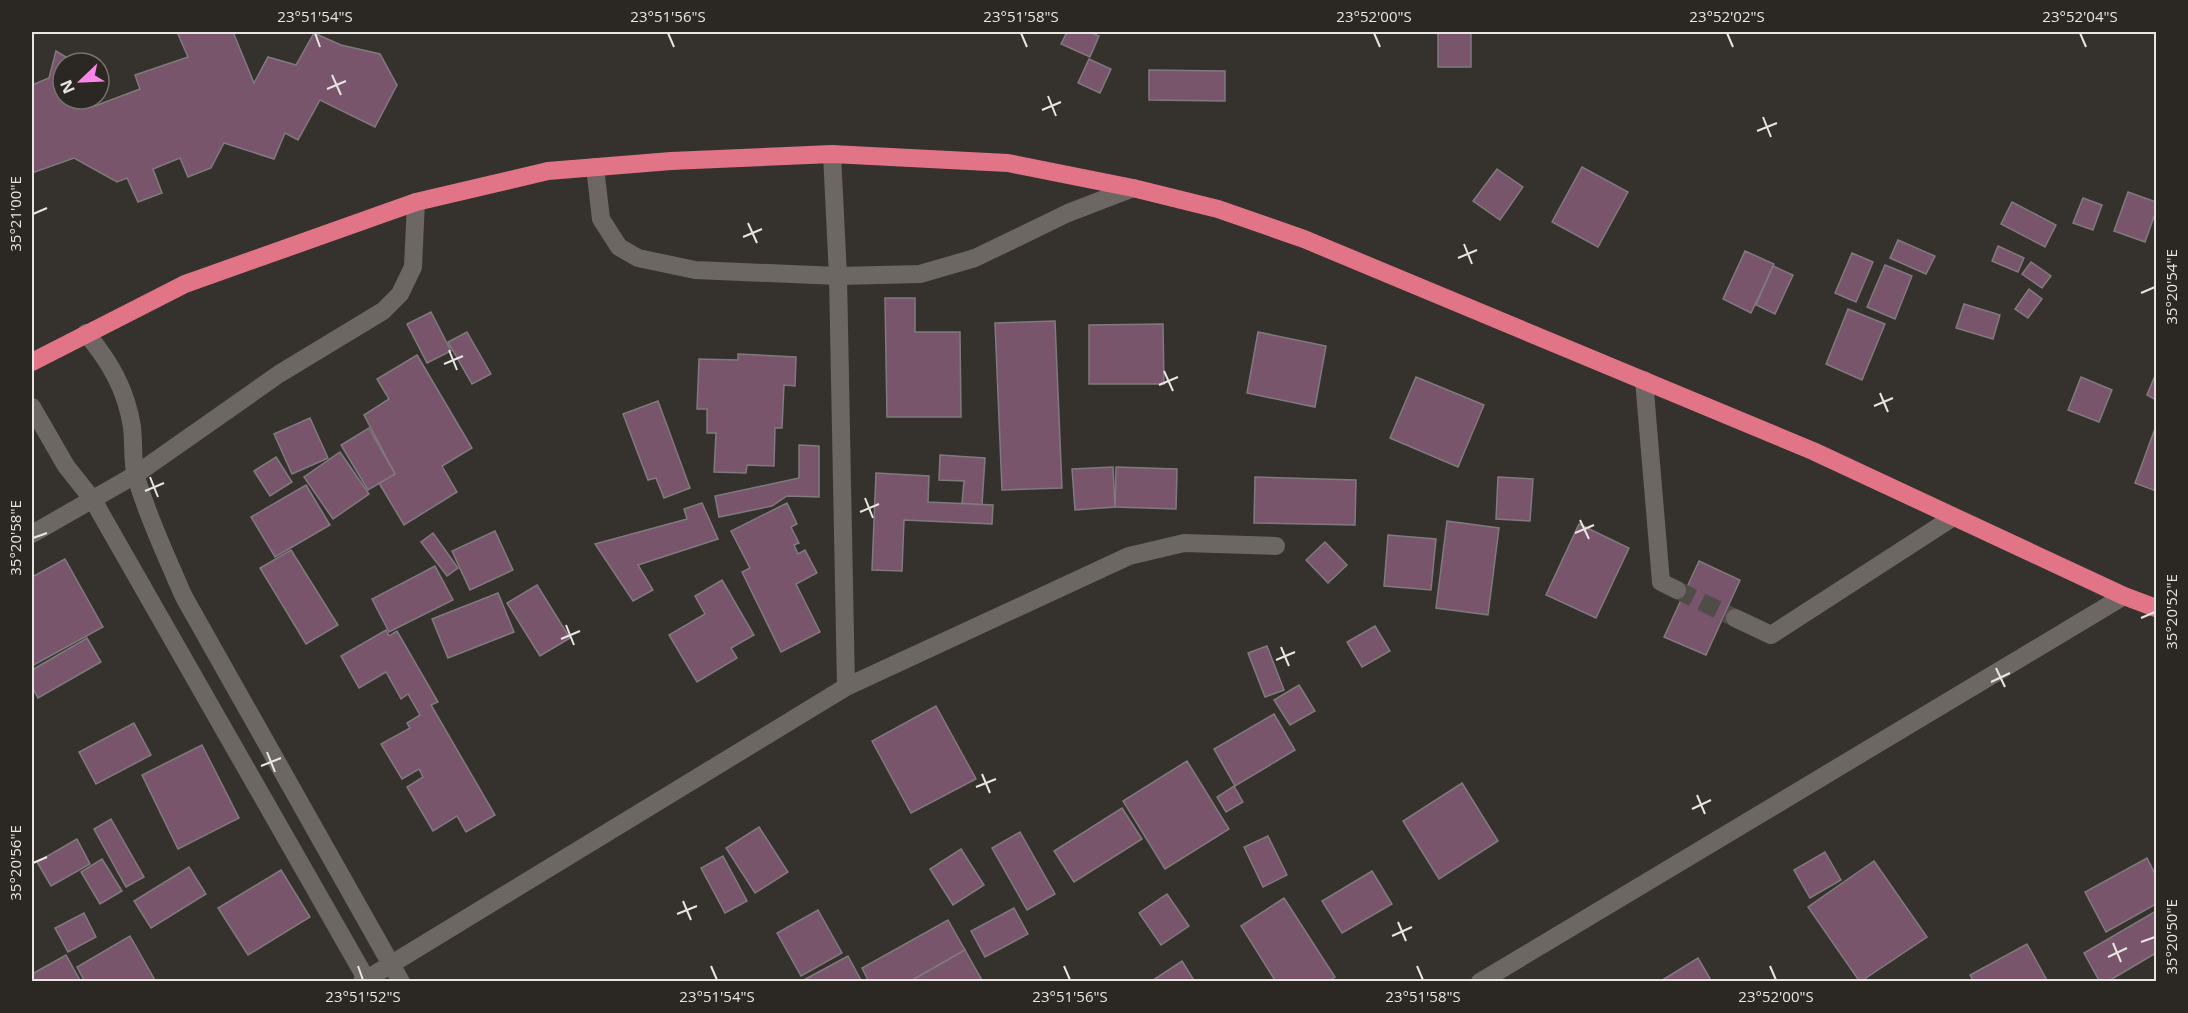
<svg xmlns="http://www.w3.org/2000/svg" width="2188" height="1013" font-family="'Open Sans',sans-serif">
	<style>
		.building { fill: #79556c; stroke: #807a7e; stroke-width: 1.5 }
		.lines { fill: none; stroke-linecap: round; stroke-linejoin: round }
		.minor-tunnel { stroke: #504c48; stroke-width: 18; stroke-dasharray: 18 9; stroke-linecap: butt }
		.minor { stroke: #6c6763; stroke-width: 18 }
		.highway { stroke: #e17486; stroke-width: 18 }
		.ticks { fill: none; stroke: #e8e5e2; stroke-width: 2 }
		.neatline { fill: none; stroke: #e8e5e2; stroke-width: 2 }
		.ticks-label { font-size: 15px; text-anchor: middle; fill: #e8e5e2 }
	</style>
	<rect width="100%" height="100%" fill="#35312d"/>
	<g class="building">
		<polygon points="177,32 233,32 254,83 268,57 296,65 314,33 341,45 380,54 397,85 375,127 320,100 298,140 285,133 274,159 224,143 211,168 188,177 180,158 153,169 162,193 138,202 127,178 117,182 74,158 32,173 32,85 49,78 56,51 76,63 63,63 63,99 89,99 92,107 140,89 135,75 188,57"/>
		<polygon points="1067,32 1089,32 1099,36 1090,57 1061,44"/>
		<rect x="1438" y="32" width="33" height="35"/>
		<polygon points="1089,59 1111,69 1100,93 1078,83"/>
		<polygon points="1149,70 1225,71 1225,101 1149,100"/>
		<polygon points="1582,167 1628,192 1598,247 1552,222"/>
		<polygon points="1497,169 1523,187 1500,220 1473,201"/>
		<polygon points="2128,192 2156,202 2156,211 2145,242 2114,231"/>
		<polygon points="2083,198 2102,205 2093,230 2073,223"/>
		<polygon points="2012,202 2056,225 2045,247 2001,224"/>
		<polygon points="1898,240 1935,256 1926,274 1890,258"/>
		<polygon points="1998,246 2024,258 2018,272 1992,261"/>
		<polygon points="1745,251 1774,264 1751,313 1723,299"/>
		<polygon points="1852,253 1873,262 1856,302 1835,293"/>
		<polygon points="2031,262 2051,276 2042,288 2022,274"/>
		<polygon points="1885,265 1912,276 1895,319 1867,307"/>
		<polygon points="1773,266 1793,275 1775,314 1756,305"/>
		<polygon points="2029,289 2042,299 2028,318 2015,309"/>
		<polygon points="885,298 915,298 915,332 960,332 961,417 887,417"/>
		<polygon points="1964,304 2000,315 1993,339 1956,328"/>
		<polygon points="1848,309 1885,324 1862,380 1826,364"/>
		<polygon points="431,312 451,351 427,363 407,324"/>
		<polygon points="1055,321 1062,488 1002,490 995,323"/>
		<polygon points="1163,324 1164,384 1089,384 1089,325"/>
		<polygon points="467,332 491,374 472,384 448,342"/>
		<polygon points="1258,332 1326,346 1315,407 1247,393"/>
		<polygon points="738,354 796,357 795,386 784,385 782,428 775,428 774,466 747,465 746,473 714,472 716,433 707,433 707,409 697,409 699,359 738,360"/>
		<polygon points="417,355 472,448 442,466 457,492 404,525 379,483 395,474 364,415 389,399 377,379"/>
		<polygon points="1416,377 1484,405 1458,467 1390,438"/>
		<polygon points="2081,377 2112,390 2099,422 2068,410"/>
		<polygon points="2154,378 2156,379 2156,400 2147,395"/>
		<polygon points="658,401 690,488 664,498 656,478 648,480 623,414"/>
		<polygon points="310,418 328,458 292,474 274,434"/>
		<polygon points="2156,426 2156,491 2135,483"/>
		<polygon points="369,428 395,474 368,490 341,445"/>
		<polygon points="799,445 819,446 819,497 787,496 772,506 719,517 715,496 799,478"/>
		<polygon points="340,452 369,494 333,519 304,477"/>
		<polygon points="940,455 985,458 982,505 962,503 964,481 939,480"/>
		<polygon points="276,457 292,482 270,496 254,471"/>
		<polygon points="1113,467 1115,507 1075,510 1072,469"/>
		<polygon points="1116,467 1177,469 1176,509 1115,507"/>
		<polygon points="876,473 929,476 928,502 993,505 992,524 904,520 902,571 872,570"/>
		<polygon points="1255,477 1356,480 1355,525 1254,523"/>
		<polygon points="1498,477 1533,479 1530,521 1496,519"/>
		<polygon points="306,485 330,525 275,557 251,517"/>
		<polygon points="702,503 718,539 638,565 653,590 633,601 595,544 687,519 684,509"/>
		<polygon points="787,503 797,524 791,527 799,543 794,545 798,554 805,550 817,573 796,584 820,632 781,652 742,572 750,568 731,531"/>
		<polygon points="1447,521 1499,528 1488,615 1436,608"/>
		<polygon points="1579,524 1629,548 1596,618 1546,595"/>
		<polygon points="495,531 513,570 470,590 452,551"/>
		<polygon points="433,533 458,568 447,576 421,542"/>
		<polygon points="1388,535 1436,539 1431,590 1384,586"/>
		<polygon points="1325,542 1347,565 1328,583 1306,560"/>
		<polygon points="291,550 338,625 306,644 260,568"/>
		<polygon points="65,559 103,627 32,666 32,577"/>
		<polygon points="1699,561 1740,580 1706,655 1664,637"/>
		<polygon points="435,566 453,600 389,632 372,599"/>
		<polygon points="722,580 754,635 731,648 737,658 697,682 669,635 705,614 695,596"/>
		<polygon points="537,585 570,638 540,656 507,603"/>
		<polygon points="498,593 514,632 448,658 432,619"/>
		<polygon points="1375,626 1390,651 1362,667 1347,642"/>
		<polygon points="386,630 389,636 397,631 438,702 431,705 495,815 466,832 457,816 433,831 407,787 423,777 419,769 402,779 381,744 410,728 407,723 420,715 408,694 401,699 386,672 359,688 341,656"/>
		<polygon points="87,638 101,662 38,698 32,687 32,670"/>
		<polygon points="1267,646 1284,690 1265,697 1248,653"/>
		<polygon points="1299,685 1315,711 1290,725 1274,700"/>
		<polygon points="936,706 976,779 911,813 872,741"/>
		<polygon points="1274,714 1295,750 1235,786 1214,749"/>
		<polygon points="134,723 151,755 96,784 79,752"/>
		<polygon points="202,745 239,818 178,849 142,775"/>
		<polygon points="1187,761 1229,829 1165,869 1123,801"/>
		<polygon points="1462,783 1498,841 1439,879 1403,821"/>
		<polygon points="1234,786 1243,802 1226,812 1217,797"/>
		<polygon points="1122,808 1142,839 1074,882 1054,851"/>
		<polygon points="111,819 144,877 126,887 94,829"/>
		<polygon points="759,827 788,872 755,893 726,848"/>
		<polygon points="1020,832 1055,894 1027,910 992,848"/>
		<polygon points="1268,836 1287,875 1263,887 1244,847"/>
		<polygon points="77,839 90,864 51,886 37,862"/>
		<polygon points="961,849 984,885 953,905 930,869"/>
		<polygon points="1825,852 1841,880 1810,898 1794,870"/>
		<polygon points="723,856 747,901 725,913 701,868"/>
		<polygon points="2147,858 2156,876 2156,904 2106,932 2085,892"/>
		<polygon points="102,859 122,891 100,904 81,872"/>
		<polygon points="1874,861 1927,937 1860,982 1808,907"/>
		<polygon points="189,867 206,894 151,928 134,901"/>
		<polygon points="281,870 310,917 248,955 218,908"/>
		<polygon points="1372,871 1392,904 1342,933 1322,901"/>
		<polygon points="1167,894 1189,926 1161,945 1139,913"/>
		<polygon points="1284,898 1335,977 1328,982 1276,982 1241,926"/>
		<polygon points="1014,908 1028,934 985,957 971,931"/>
		<polygon points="818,910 842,953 801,976 777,933"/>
		<polygon points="2156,911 2156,953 2107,982 2100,982 2084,953"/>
		<polygon points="84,913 96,937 68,952 55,928"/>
		<polygon points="948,920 965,950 909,982 869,982 862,968"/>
		<polygon points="130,936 156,982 85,982 77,967"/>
		<polygon points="2027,944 2048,982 1974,982 1970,975"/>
		<polygon points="965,950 983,982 909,982"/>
		<polygon points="66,955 81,982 32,982 32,974"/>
		<polygon points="848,956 862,982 800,982"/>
		<polygon points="1698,958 1712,982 1659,982"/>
		<polygon points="1182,961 1195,982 1150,982"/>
	</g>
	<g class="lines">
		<polyline class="minor-tunnel" points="1677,590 1735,618"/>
		<g class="minor">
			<polyline points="832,154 838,276 846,687"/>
			<polyline points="595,167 601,219 619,247 638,258 695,270 838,276 920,274 975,258 1068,213 1133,188"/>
			<path d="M86 333C110 362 126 389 132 427 134 443 132 462 136 477 149 519 167 558 184 597L401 982"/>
			<polyline points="1644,380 1661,582 1677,590"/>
			<polyline points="32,407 66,466 93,500 368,982"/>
			<polyline points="32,534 135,475 279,374 383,311 400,294 413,267 416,202"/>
			<polyline points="1735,618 1771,635 1952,518"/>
			<polyline points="362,982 846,687 1129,556 1184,543 1276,546"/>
			<polyline points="1480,982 2124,596"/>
		</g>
		<polyline class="highway" points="32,362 185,284 416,202 548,171 671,161 832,154 1008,163 1133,188 1218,209 1304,239 1813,451 2124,596 2156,608"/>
	</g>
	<path class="ticks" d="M315 33 320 47M668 33 674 47M1021 33 1027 47M1374 33 1380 47M1727 33 1733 47M2080 33 2086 47M332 75 341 95M327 89 346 81M1048 96 1056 116M1042 110 1061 102M1763 117 1771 137M1757 131 1777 123M33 214 47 208M748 223 757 243M743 237 762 229M1464 244 1472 264M1458 258 1477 250M2141 293 2155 287M449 350 457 370M444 364 463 356M1164 371 1173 391M1159 385 1178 377M1880 393 1888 412M1874 406 1893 398M150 477 158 497M145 491 164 483M865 498 873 518M860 512 879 504M1580 520 1589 539M1575 533 1594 525M33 538 47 533M2141 618 2155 612M566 625 574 645M561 639 580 631M1281 647 1289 666M1276 660 1295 652M1996 668 2005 687M1991 682 2010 673M267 752 275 772M261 766 281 758M982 774 990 793M976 787 996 779M1697 795 1705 814M1692 809 1711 800M33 863 47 857M683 901 691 920M677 914 697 906M1398 922 1406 941M1392 936 1412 927M2141 942 2155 937M2113 943 2121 962M2108 957 2127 948M358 966 363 980M711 966 717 980M1064 966 1070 980M1417 966 1423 980M1770 966 1776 980"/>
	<rect width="2188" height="1013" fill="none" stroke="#2b2723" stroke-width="66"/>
	<g transform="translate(81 81) rotate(247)"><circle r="28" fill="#2b2723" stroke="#77736f" stroke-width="1.5"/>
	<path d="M0-4.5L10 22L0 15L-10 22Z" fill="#fa87e7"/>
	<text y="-9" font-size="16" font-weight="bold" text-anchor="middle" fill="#e8e5e2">N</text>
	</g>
	<rect x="33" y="33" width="2122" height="947" class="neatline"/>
	<g class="ticks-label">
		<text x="315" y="22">23°51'54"S</text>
		<text x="668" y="22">23°51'56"S</text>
		<text x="1021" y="22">23°51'58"S</text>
		<text x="1374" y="22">23°52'00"S</text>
		<text x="1727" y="22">23°52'02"S</text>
		<text x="2080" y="22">23°52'04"S</text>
		<text transform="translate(16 214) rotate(-90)" y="5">35°21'00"E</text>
		<text transform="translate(2172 287) rotate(-90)" y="5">35°20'54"E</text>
		<text transform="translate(16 538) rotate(-90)" y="5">35°20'58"E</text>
		<text transform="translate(2172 612) rotate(-90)" y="5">35°20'52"E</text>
		<text transform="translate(16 863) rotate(-90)" y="5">35°20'56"E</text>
		<text transform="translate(2172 937) rotate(-90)" y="5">35°20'50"E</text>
		<text x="363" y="1002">23°51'52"S</text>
		<text x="717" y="1002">23°51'54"S</text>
		<text x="1070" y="1002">23°51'56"S</text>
		<text x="1423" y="1002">23°51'58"S</text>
		<text x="1776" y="1002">23°52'00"S</text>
	</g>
</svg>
